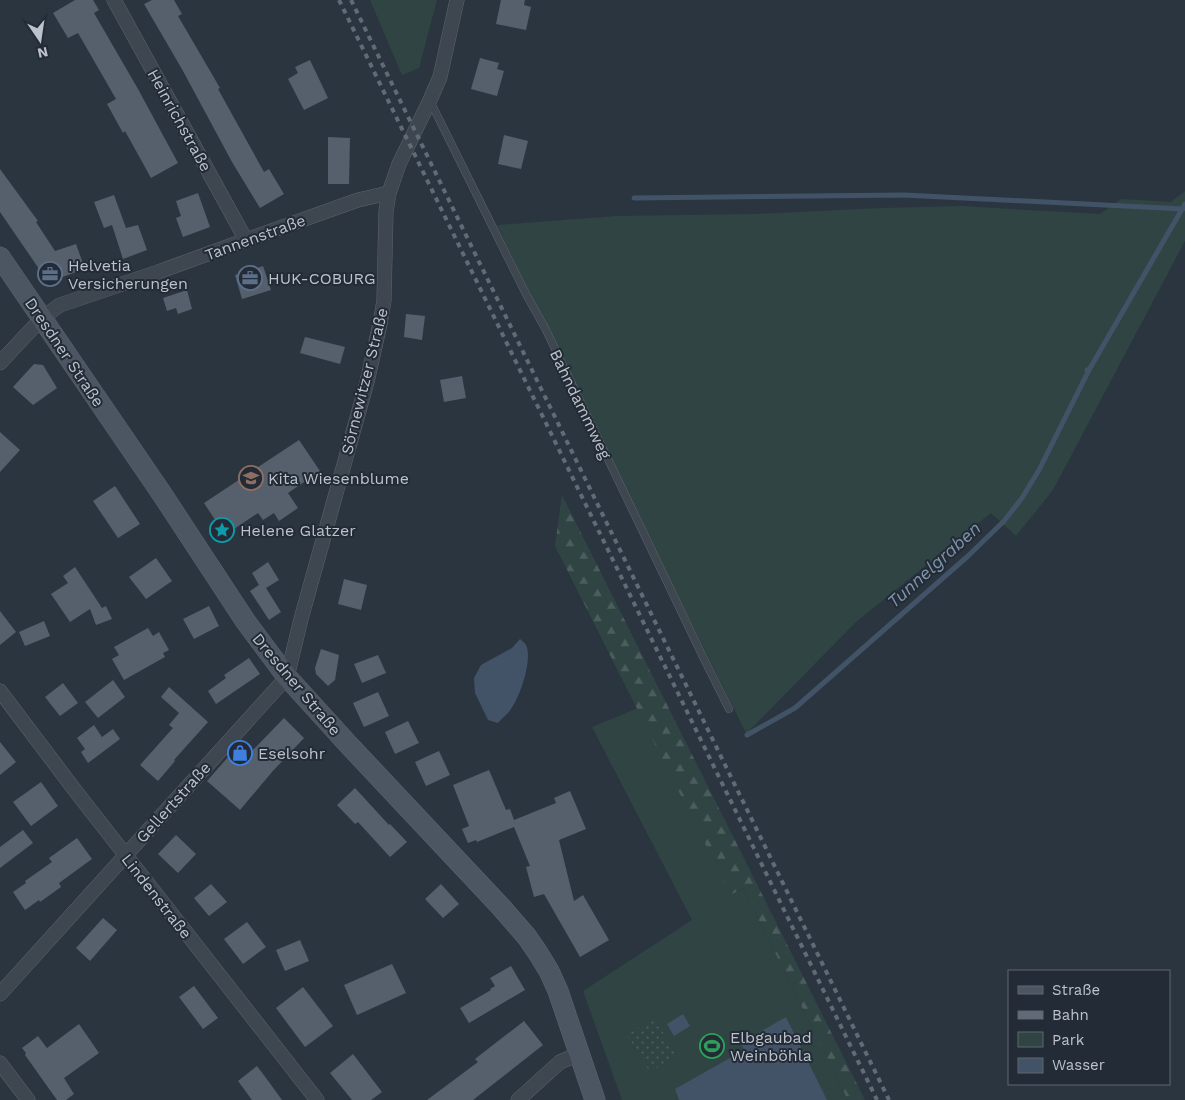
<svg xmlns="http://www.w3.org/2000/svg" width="1185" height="1100" font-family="'Work Sans',sans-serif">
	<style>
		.green { fill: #2f4443 }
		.forest { fill: url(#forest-firs) }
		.park { fill: url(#park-dots) }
		.water { fill: #425367 }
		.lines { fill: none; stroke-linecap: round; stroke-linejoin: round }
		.stream { stroke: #425367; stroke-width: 5 }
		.building { fill: #56606d }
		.lane-casing { stroke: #5c646d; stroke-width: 8 }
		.street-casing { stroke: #5c646d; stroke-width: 15 }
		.secondary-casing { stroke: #5c646d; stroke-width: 21 }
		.lane { stroke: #3e4650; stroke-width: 7 }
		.street { stroke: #3e4650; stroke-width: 14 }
		.secondary { stroke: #4c5663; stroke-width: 20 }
		.rail { stroke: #616b77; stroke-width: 4; stroke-dasharray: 5 5; stroke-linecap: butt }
		.labels { text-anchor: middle; stroke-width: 4; stroke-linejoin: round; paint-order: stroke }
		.street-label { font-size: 16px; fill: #bbc2ca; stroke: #232b36 }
		.poi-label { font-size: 16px; fill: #bbc2ca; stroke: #232b36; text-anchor: start }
		.water-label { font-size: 18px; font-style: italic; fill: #7f94aa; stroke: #232b36 }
	</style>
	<defs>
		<pattern id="forest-firs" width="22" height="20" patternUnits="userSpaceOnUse" patternTransform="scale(1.25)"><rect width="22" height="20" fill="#2f4443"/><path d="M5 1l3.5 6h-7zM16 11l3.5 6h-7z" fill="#4b5d5d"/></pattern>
		<pattern id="park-dots" width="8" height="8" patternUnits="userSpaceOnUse" patternTransform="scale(1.25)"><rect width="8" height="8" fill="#2f4443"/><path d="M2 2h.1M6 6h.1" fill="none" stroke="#4b5d5d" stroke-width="1.8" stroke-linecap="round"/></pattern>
	</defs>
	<rect width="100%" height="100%" fill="#2a3540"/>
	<g class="green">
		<polygon points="370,0 437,0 419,68 402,75"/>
		<polygon points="1185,191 1185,241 1053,490 1016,536 991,513 856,622 751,729 747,735 611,461 550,339 536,306 497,225 616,216 754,214 882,208 962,206 1100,214 1121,199 1171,202"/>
		<polygon points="638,708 732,895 743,888 848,1100 622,1100 583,991 692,920 592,727"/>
	</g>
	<polygon class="forest" points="562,495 865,1100 848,1100 743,888 731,895 555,546"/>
	<polygon class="park" points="654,1018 677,1055 650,1072 627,1035"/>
	<g class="water">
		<path d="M520 639C521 640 526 644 526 645 533 659 520 697 511 709 508 714 502 718 498 723L488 720 475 693 474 678 481 665 512 648Z"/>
		<polygon points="683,1014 690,1026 674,1036 667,1024"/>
		<polygon points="786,1017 827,1100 679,1100 675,1089 744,1050 741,1043"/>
	</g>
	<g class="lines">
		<g class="stream">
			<polyline points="634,198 904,195 1183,209"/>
			<polyline points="1089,370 1185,204"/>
			<polyline points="747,735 795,708 968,556 1004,521 1022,498 1039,470 1089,370 1087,370"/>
		</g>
	</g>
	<g class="building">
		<polygon points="75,0 93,0 99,10 94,13 138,89 178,163 151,178 125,131 123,133 107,104 116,99 78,33 68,38 53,13"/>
		<polygon points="152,0 174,0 182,14 178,16 220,88 218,89 264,172 269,169 284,194 260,208 232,162 183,71 144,4"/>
		<polygon points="501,0 525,0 524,5 531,7 526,30 496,24"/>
		<polygon points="480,58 499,63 497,69 504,71 497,96 471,89"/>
		<polygon points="310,60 328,98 304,110 288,79 298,73 295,67"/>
		<polygon points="504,135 528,141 521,169 498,164"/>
		<polygon points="328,137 350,138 349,184 328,184"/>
		<polygon points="0,169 38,221 36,222 55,251 76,244 85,269 48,282 0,212"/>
		<polygon points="198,193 210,227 183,237 176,218 181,216 176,201"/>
		<polygon points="114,195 126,228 138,225 147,250 123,259 112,225 104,228 94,202"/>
		<polygon points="263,266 271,290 242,299 235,275"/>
		<polygon points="187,290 192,309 178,314 176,308 167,311 163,298"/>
		<polygon points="406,314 425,316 422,340 404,337"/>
		<polygon points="305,337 345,347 340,364 300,353"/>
		<polygon points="34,364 43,365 57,388 33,405 13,387"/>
		<polygon points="462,376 466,398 444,402 440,380"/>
		<polygon points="0,432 20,450 0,472"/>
		<polygon points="299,440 320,471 288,493 298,508 279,521 274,513 263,520 258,513 225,535 204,503"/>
		<polygon points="115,486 140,524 118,538 93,501"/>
		<polygon points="156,558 172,581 146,599 129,577"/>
		<polygon points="268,562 279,580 266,588 281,612 269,620 250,591 259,585 252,573"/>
		<polygon points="75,567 102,608 106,606 112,619 96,625 90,609 70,622 51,594 68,583 63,576"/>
		<polygon points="344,579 367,585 361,610 338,604"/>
		<polygon points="209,606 219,626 194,639 183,619"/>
		<polygon points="0,611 16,632 0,645"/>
		<polygon points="44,621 50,636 25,646 19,632"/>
		<polygon points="148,628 153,636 159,632 169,650 163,653 165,657 124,680 112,659 119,655 114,647"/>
		<polygon points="321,649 339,655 335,680 328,686 316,674 315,668"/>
		<polygon points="378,655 386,673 362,683 354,664"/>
		<polygon points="249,658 260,674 216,704 208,691 226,678 224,675"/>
		<polygon points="113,680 125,697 98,718 85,702"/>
		<polygon points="63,683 78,703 60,716 45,697"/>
		<polygon points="169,687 208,722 174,760 175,761 158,781 140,765 173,728 169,725 179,713 161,697"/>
		<polygon points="378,692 389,716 364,727 353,703"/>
		<polygon points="284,718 304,738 272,772 240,810 207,781 236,748 247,758 251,755 250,753"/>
		<polygon points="408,721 419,743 395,754 385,732"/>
		<polygon points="94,725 102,737 113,729 120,739 88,763 81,752 85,749 77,738"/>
		<polygon points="0,742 16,762 0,775"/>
		<polygon points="439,751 450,775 426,786 415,762"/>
		<polygon points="489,770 506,810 510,809 514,820 556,803 554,798 570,791 586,829 559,840 574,901 583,895 609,940 580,957 544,894 534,897 526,867 530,866 514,827 477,842 476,840 468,843 462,829 469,826 453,785"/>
		<polygon points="41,782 58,806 31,826 13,802"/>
		<polygon points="355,788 389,825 390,824 407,842 390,857 358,822 355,824 337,805"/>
		<polygon points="23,830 33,843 0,868 0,847"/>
		<polygon points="176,835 196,854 178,873 158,854"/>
		<polygon points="77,838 92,859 59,883 61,887 40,902 39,900 25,910 13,892 26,883 25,881 52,862 49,858"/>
		<polygon points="211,884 227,902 209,916 194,898"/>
		<polygon points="441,884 459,904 443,918 425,899"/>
		<polygon points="103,918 117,930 90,961 76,948"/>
		<polygon points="247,922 266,947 243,964 224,939"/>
		<polygon points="300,940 309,961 285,971 276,950"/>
		<polygon points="392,964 406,993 357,1015 344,985"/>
		<polygon points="511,966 525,990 469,1023 460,1008 491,990 490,989 495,986 490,978"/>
		<polygon points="194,986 218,1018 203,1029 179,997"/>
		<polygon points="303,987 333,1026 305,1047 276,1008"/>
		<polygon points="524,1021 543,1045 473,1100 427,1100 478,1062 475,1059"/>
		<polygon points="79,1024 99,1053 64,1078 74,1094 66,1100 57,1100 25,1055 26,1053 22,1048 38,1036 47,1048"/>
		<polygon points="353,1054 382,1092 371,1100 352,1100 330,1073"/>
		<polygon points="257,1066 269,1082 282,1100 252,1100 238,1081"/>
	</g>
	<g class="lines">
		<defs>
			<polyline id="lane" points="430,101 527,296 545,328 704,659 729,709"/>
			<g id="street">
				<polyline points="114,0 246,240"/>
				<polyline points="0,363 42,318 60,305 158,272 246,240 358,200 389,193"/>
				<polyline points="0,691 77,793 317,1100"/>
				<polyline points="0,994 287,677 301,619 367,382 380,324 384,300 386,211 389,193 399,164 430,100 440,77 457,0"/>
				<polyline points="0,1063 28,1100"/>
				<polyline points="518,1100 560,1062 579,1054"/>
			</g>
			<polyline id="secondary" points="0,257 162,494 246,622 287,677 347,743 501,907 527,937 538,953 549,971 558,991 595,1100"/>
		</defs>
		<use href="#lane" class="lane-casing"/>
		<use href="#street" class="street-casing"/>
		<use href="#secondary" class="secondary-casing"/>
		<use href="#lane" class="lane"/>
		<use href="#street" class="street"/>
		<use href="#secondary" class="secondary"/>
		<g class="rail">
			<polyline points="339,0 877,1100"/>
			<polyline points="351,0 889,1100"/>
		</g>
	</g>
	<defs>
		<symbol id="office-ring" viewBox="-11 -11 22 22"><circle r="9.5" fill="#232b36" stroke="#5c6f8a" stroke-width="1.5"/><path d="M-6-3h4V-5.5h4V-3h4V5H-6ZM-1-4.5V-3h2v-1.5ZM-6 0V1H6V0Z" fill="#5c6f8a"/></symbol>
		<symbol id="school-ring" viewBox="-11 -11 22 22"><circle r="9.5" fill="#232b36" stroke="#8d6e63" stroke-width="1.5"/><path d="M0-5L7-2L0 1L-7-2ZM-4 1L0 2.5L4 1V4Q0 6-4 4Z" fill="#8d6e63"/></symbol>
		<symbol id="sight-ring" viewBox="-11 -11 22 22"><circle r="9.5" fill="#232b36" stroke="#0f9aa8" stroke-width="1.5"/><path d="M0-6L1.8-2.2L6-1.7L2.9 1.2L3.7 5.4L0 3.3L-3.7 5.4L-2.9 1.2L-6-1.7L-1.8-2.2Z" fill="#0f9aa8"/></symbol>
		<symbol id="shop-ring" viewBox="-11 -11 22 22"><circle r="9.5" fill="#232b36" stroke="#3f7fe0" stroke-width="1.5"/><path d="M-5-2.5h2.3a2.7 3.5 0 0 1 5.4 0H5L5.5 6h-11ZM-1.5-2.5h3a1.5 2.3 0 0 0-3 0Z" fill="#3f7fe0"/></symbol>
		<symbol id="stadium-ring" viewBox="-11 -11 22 22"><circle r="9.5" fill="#232b36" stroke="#2e9e5b" stroke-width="1.5"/><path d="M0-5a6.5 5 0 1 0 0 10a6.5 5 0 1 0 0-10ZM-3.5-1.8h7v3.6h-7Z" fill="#2e9e5b"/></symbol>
	</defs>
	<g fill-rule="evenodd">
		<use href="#office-ring" x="36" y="260" width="28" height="28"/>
		<use href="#office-ring" x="236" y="264" width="28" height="28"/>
		<use href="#school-ring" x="237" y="464" width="28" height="28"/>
		<use href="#sight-ring" x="208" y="516" width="28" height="28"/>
		<use href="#shop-ring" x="226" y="739" width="28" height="28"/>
		<use href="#stadium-ring" x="698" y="1032" width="28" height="28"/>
	</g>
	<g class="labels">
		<g class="street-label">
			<text transform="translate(180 120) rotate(61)" y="6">Heinrichstraße</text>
			<text transform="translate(255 237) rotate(-20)" y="6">Tannenstraße</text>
			<text transform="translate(65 352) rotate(56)" y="6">Dresdner Straße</text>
			<text transform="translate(364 381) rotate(-76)" y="6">Sörnewitzer Straße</text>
			<text transform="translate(581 404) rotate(64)" y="6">Bahndammweg</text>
			<text transform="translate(297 684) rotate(50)" y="6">Dresdner Straße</text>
			<text transform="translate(173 802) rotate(-48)" y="6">Gellertstraße</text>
			<text transform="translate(157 896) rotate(52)" y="6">Lindenstraße</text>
		</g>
		<g class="poi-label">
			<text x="68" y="271">Helvetia<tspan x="68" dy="18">Versicherungen</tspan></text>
			<text x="268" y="284">HUK-COBURG</text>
			<text x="268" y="484">Kita Wiesenblume</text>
			<text x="240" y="536">Helene Glatzer</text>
			<text x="258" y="759">Eselsohr</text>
			<text x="730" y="1043">Elbgaubad<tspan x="730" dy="18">Weinböhla</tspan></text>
		</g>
		<g class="water-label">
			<text transform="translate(934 565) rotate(-42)" y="6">Tunnelgraben</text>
		</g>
	</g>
	<rect x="1008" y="970" width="162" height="115" fill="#232b36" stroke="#606771"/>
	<rect x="1018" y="986" width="25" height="8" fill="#4c5663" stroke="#606771"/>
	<text x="1052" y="995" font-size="15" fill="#bbc2ca">Straße</text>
	<rect x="1018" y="1011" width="25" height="8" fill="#616b77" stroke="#606771"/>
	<text x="1052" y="1020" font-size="15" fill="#bbc2ca">Bahn</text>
	<rect x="1018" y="1032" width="25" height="15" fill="#2f4443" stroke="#606771"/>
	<text x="1052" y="1045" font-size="15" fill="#bbc2ca">Park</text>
	<rect x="1018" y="1058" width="25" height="15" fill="#425367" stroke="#606771"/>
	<text x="1052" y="1070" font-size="15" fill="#bbc2ca">Wasser</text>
	<g transform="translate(40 40) rotate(167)" stroke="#232b36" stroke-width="4" paint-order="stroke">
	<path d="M0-4L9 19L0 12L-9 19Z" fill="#bbc2ca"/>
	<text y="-8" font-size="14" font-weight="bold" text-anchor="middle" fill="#bbc2ca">N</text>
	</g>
</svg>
